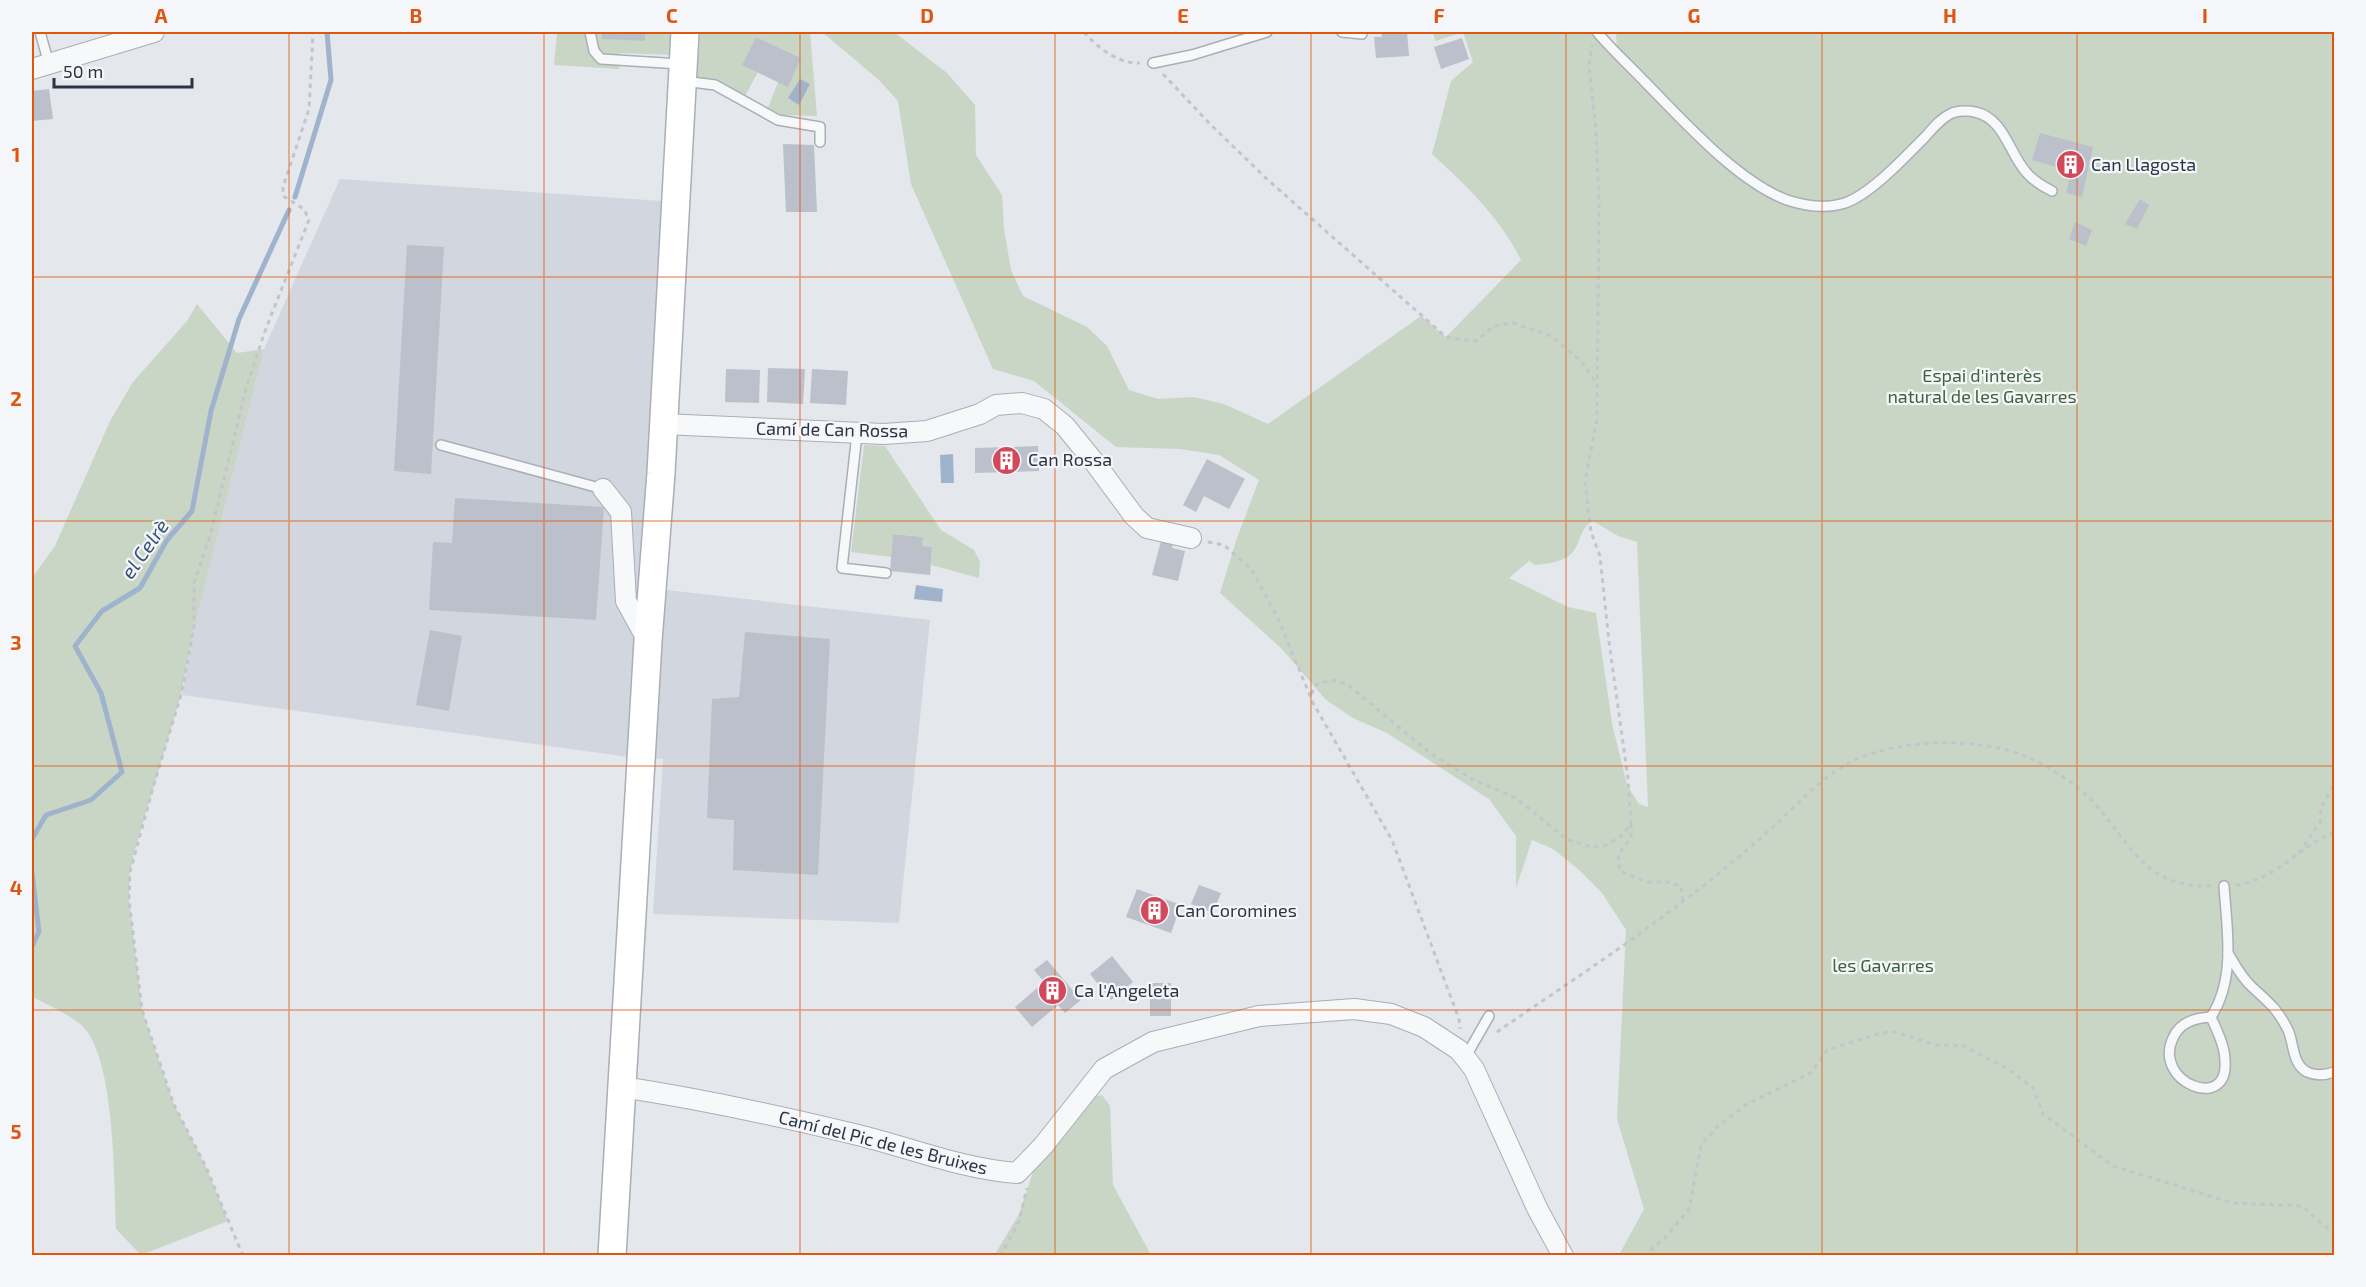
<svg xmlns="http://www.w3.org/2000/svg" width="2366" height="1287" font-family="'Exo 2',sans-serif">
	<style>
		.built { fill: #d2d6de }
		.green { fill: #c9d6c5; fill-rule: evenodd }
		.water { fill: #9fb4cc }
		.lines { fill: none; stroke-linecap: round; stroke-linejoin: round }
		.stream { stroke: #9fb4cc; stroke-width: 5 }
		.building { fill: #bbc0ca }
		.lane-casing { stroke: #a9aeb7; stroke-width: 12 }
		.street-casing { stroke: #a9aeb7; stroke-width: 22 }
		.secondary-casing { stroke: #a9aeb7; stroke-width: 30 }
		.path { stroke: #c2c5cb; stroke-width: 3; stroke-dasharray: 4.5 4.5; stroke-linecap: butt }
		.lane { stroke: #f7f8fa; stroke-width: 9 }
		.street { stroke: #f7f8fa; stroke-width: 20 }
		.secondary { stroke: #fff; stroke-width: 27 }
		.grid { fill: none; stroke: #df570f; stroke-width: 1.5; stroke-opacity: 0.55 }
		.labels { text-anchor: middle; stroke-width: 4.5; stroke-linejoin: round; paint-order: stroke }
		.poi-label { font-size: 18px; fill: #2b3445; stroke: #f4f6f9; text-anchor: start }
		.park-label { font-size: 18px; fill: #3f6138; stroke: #f4f6f9 }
		.street-label { font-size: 18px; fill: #2b3445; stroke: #f4f6f9 }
		.water-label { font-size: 20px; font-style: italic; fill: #34527a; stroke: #f4f6f9 }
		.neatline { fill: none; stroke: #df570f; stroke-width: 2 }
		.grid-label { font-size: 20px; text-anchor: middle; font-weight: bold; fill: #df570f }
	</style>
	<rect width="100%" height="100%" fill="#e4e7ec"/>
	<polygon class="built" points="340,179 662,201 640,587 930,620 899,923 653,914 663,759 629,757 182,695 194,628 264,349"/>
	<g class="green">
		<polygon points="557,32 672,32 671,55 620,53 619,69 554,65"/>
		<polygon points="700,32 810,32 817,116 782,115 768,108 778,82 788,86 801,58 756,37 743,65 758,72 745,96 727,86 697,77"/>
		<path d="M822 32H894L947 73 975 105 976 155 1002 195 1004 229 1011 270 1023 296 1087 327 1107 346 1129 390 1158 399 1194 397 1224 404 1268 424 1421 316 1446 337 1521 260C1501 219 1466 185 1432 154L1451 81 1473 62 1463 32 1436 41 1432 32H1597L1617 52 1616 32H2334V1255H1619L1644 1209 1617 1119 1626 930 1602 893 1578 869 1553 849 1532 840 1516 888V836L1489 799 1387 733 1353 718 1326 700 1282 649 1220 593 1237 538 1259 480 1219 455 1180 449 1116 447 1034 381 993 369 911 184 898 101 879 80ZM1593 521 1618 536 1637 542 1648 807 1639 804 1627 785 1612 723 1596 613 1568 607 1509 578 1529 561 1535 565C1547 564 1564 562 1572 553 1581 543 1580 527 1593 521Z"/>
		<path d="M197 304 237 353 264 349 194 628 181 695 134 853 130 872 129 899 142 1010 174 1105 206 1167 228 1221 141 1255 116 1229C114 1180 115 1068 86 1030 78 1019 45 1003 32 997V578L55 546 110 421 133 382 187 321Z"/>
		<polygon points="864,445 885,446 941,530 974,550 980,562 979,578 931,565 932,547 922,546 923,537 894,534 891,557 851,552"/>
		<polygon points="1102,1095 1110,1106 1113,1185 1151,1255 994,1256 1019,1214 1036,1163 1087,1098"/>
	</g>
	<g class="water">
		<polygon points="800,79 810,84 799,105 788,98"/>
		<polygon points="953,454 954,483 941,483 940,455"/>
		<polygon points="916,585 943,589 942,602 914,599"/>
	</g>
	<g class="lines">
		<g class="stream">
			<polyline points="295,197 331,80 327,32"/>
			<polyline points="32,839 46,815 91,800 122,772 101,693 75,646 102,611 140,588 167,540 192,511 211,411 239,319 289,210"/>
			<polyline points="32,873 39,932 32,946"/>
		</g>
	</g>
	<g class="building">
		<polygon points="602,32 645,32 645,41 602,39"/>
		<polygon points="1381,32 1407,32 1409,56 1376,58 1374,37 1382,37"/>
		<polygon points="756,37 801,58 788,87 742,65"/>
		<polygon points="1462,38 1469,59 1441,69 1434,47"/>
		<polygon points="49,89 53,119 32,121 32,91"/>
		<polygon points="2040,133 2093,147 2082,197 2066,193 2071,171 2032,160"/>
		<polygon points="783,144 814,145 817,212 786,212"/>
		<polygon points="2140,199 2149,205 2137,229 2125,224"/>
		<polygon points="2075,222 2092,230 2086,246 2069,239"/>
		<polygon points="407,245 444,247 431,474 394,471"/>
		<polygon points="768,368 805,369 803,404 767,402"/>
		<polygon points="726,369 760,370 759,403 725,402"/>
		<polygon points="812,369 848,371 846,405 810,403"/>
		<polygon points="1038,446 1039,471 975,473 975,448"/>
		<polygon points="1207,459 1245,479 1229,509 1204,496 1196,512 1183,505"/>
		<polygon points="455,498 604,507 596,620 429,610 433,542 452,543"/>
		<polygon points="893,534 923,537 922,546 932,547 930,575 890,571"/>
		<polygon points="1162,537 1174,540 1172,548 1185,551 1178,581 1152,575"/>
		<polygon points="430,630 462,636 449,711 416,705"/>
		<polygon points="745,632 830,639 818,875 733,870 734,820 707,818 712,699 739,697"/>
		<polygon points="1199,885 1221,893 1213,913 1191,904"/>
		<polygon points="1137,889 1181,905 1171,933 1126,917"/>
		<polygon points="1112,956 1133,982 1111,1000 1090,974"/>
		<polygon points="1047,960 1081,1000 1065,1013 1058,1005 1032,1027 1015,1007 1044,982 1034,970"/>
		<rect x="1150" y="983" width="21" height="33"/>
	</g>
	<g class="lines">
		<defs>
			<g id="lane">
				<polyline points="40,32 49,64"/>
				<polyline points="590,32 594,51 601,59 680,64"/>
				<polyline points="1342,32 1362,34"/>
				<path d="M1597 32C1611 49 1629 65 1644 81 1682 119 1736 181 1787 200 1805 206 1826 209 1845 203 1871 194 1905 157 1925 137 1933 128 1941 118 1952 113 1958 111 1968 110 1975 112 2004 118 2009 153 2026 172 2033 181 2042 186 2052 191"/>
				<polyline points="1153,63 1192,55 1267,32"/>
				<polyline points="684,81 715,85 778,120 820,127 820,142"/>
				<polyline points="857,434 842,568 886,573"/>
				<polyline points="441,445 603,489"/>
				<path d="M2228 953C2235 965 2241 977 2252 987 2269 1003 2277 1008 2288 1030 2294 1043 2292 1064 2307 1072 2316 1076 2326 1075 2334 1072"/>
				<path d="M2211 1017C2217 1031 2225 1046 2225 1061 2229 1113 2152 1082 2173 1038 2180 1022 2195 1018 2211 1017Z"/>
				<path d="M2211 1017C2236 978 2227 930 2224 886"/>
				<polyline points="1465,1058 1489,1016"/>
			</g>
			<g id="street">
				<polyline points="32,69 154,32"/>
				<polyline points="663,424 884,434 927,431 980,414 996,405 1022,403 1044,409 1065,426 1095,463 1134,516 1147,528 1191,538"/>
				<polyline points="603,489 621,512 626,601 648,641"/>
				<path d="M622 1087C701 1099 780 1116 858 1135 911 1148 962 1169 1017 1173L1043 1146 1104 1069 1153 1042 1259 1016 1354 1009 1391 1014 1424 1027 1459 1050 1474 1069 1537 1208 1563 1256"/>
			</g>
			<polyline id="secondary" points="612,1256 648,641 661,473 685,32"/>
		</defs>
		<use href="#lane" class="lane-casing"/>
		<use href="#street" class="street-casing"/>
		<use href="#secondary" class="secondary-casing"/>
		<g class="path">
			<path d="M1084 32C1098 48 1118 64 1140 63"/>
			<polyline points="1163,74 1209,123 1268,180 1446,337 1476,341 1494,326 1513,323 1551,336 1581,361 1597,384"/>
			<polyline points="1208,542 1224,545 1251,569 1277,616 1313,703 1392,840 1459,1019 1460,1029"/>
			<polyline points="1311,694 1317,684 1332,680 1347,684 1430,753 1472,779 1516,798 1566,839 1592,847 1606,845 1623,835 1631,823 1628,779 1609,642 1600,556 1591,532 1585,482 1597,419 1599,206 1596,130 1589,66 1592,45"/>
			<polyline points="1631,824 1631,838 1618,855 1620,871 1647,882 1667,882 1681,886 1683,902"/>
			<polyline points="2299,853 2320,822 2321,808 2334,784"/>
			<path d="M2236 885C2275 880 2299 847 2334 832"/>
			<path d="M1497 1032C1559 989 1623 948 1682 902 1713 879 1744 853 1773 827 1799 803 1824 774 1857 759 1887 746 1922 742 1955 743 1983 744 2016 749 2042 764 2061 775 2081 788 2096 805 2134 848 2144 887 2211 886"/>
			<polyline points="243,1256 206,1167 174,1105 142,1010 129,899 130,872 154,784 181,695 194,628 194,583 210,536 247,385 265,331 309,220 304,209 283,196 283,187 309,109 313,32"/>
			<polyline points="1000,1256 1019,1222 1027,1188"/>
			<polyline points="1643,1256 1665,1238 1689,1209 1701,1145 1717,1127 1747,1104 1811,1073 1827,1050 1881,1033 1895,1032 1936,1045 1964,1046 2008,1069 2033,1088 2043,1114 2113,1166 2233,1203 2302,1206 2334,1234"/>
		</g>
		<use href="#lane" class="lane"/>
		<use href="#street" class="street"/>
		<use href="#secondary" class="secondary"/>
	</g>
	<path class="grid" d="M289 32V1256M544 32V1256M800 32V1256M1055 32V1256M1311 32V1256M1566 32V1256M1822 32V1256M2077 32V1256M32 277H2334M32 521H2334M32 766H2334M32 1010H2334"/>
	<defs>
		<symbol id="building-disc" viewBox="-11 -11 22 22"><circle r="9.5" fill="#d1495b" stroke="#f4f6f9"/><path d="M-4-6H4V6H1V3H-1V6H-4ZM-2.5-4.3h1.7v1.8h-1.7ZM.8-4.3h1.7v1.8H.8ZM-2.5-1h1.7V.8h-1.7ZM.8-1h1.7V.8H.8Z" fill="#fff"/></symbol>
	</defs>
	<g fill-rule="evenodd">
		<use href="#building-disc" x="2054" y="148" width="33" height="33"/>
		<use href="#building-disc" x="990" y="444" width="33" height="33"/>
		<use href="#building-disc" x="1138" y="894" width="33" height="33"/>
		<use href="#building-disc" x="1036" y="974" width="33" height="33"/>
	</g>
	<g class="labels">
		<g class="poi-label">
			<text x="2091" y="171">Can Llagosta</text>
			<text x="1028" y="466">Can Rossa</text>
			<text x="1175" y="917">Can Coromines</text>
			<text x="1074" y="997">Ca l'Angeleta</text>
		</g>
		<g class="park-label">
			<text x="1982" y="382">Espai d'interès<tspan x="1982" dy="21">natural de les Gavarres</tspan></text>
			<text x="1883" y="972">les Gavarres</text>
		</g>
		<g class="street-label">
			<text transform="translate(832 430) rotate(1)" y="6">Camí de Can Rossa</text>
			<text transform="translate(883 1143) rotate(14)" y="6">Camí del Pic de les Bruixes</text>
		</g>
		<g class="water-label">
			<text transform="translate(145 549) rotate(-55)" y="7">el Celrè</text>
		</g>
	</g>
	<rect width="2366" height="1287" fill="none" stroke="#f4f6f9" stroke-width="66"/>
	<path d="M54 78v9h138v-9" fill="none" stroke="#2b3445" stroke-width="3"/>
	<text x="63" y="78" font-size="18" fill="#2b3445" stroke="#f4f6f9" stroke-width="4.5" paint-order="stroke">50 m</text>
	<rect x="33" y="33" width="2300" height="1221" class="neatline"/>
	<g class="grid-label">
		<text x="161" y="23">A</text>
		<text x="416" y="23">B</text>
		<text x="672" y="23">C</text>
		<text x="927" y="23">D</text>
		<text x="1183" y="23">E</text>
		<text x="1439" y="23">F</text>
		<text x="1694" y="23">G</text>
		<text x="1950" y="23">H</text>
		<text x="2205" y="23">I</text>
		<text x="16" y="162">1</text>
		<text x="16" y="406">2</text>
		<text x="16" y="650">3</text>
		<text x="16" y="895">4</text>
		<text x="16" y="1139">5</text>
	</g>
</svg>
